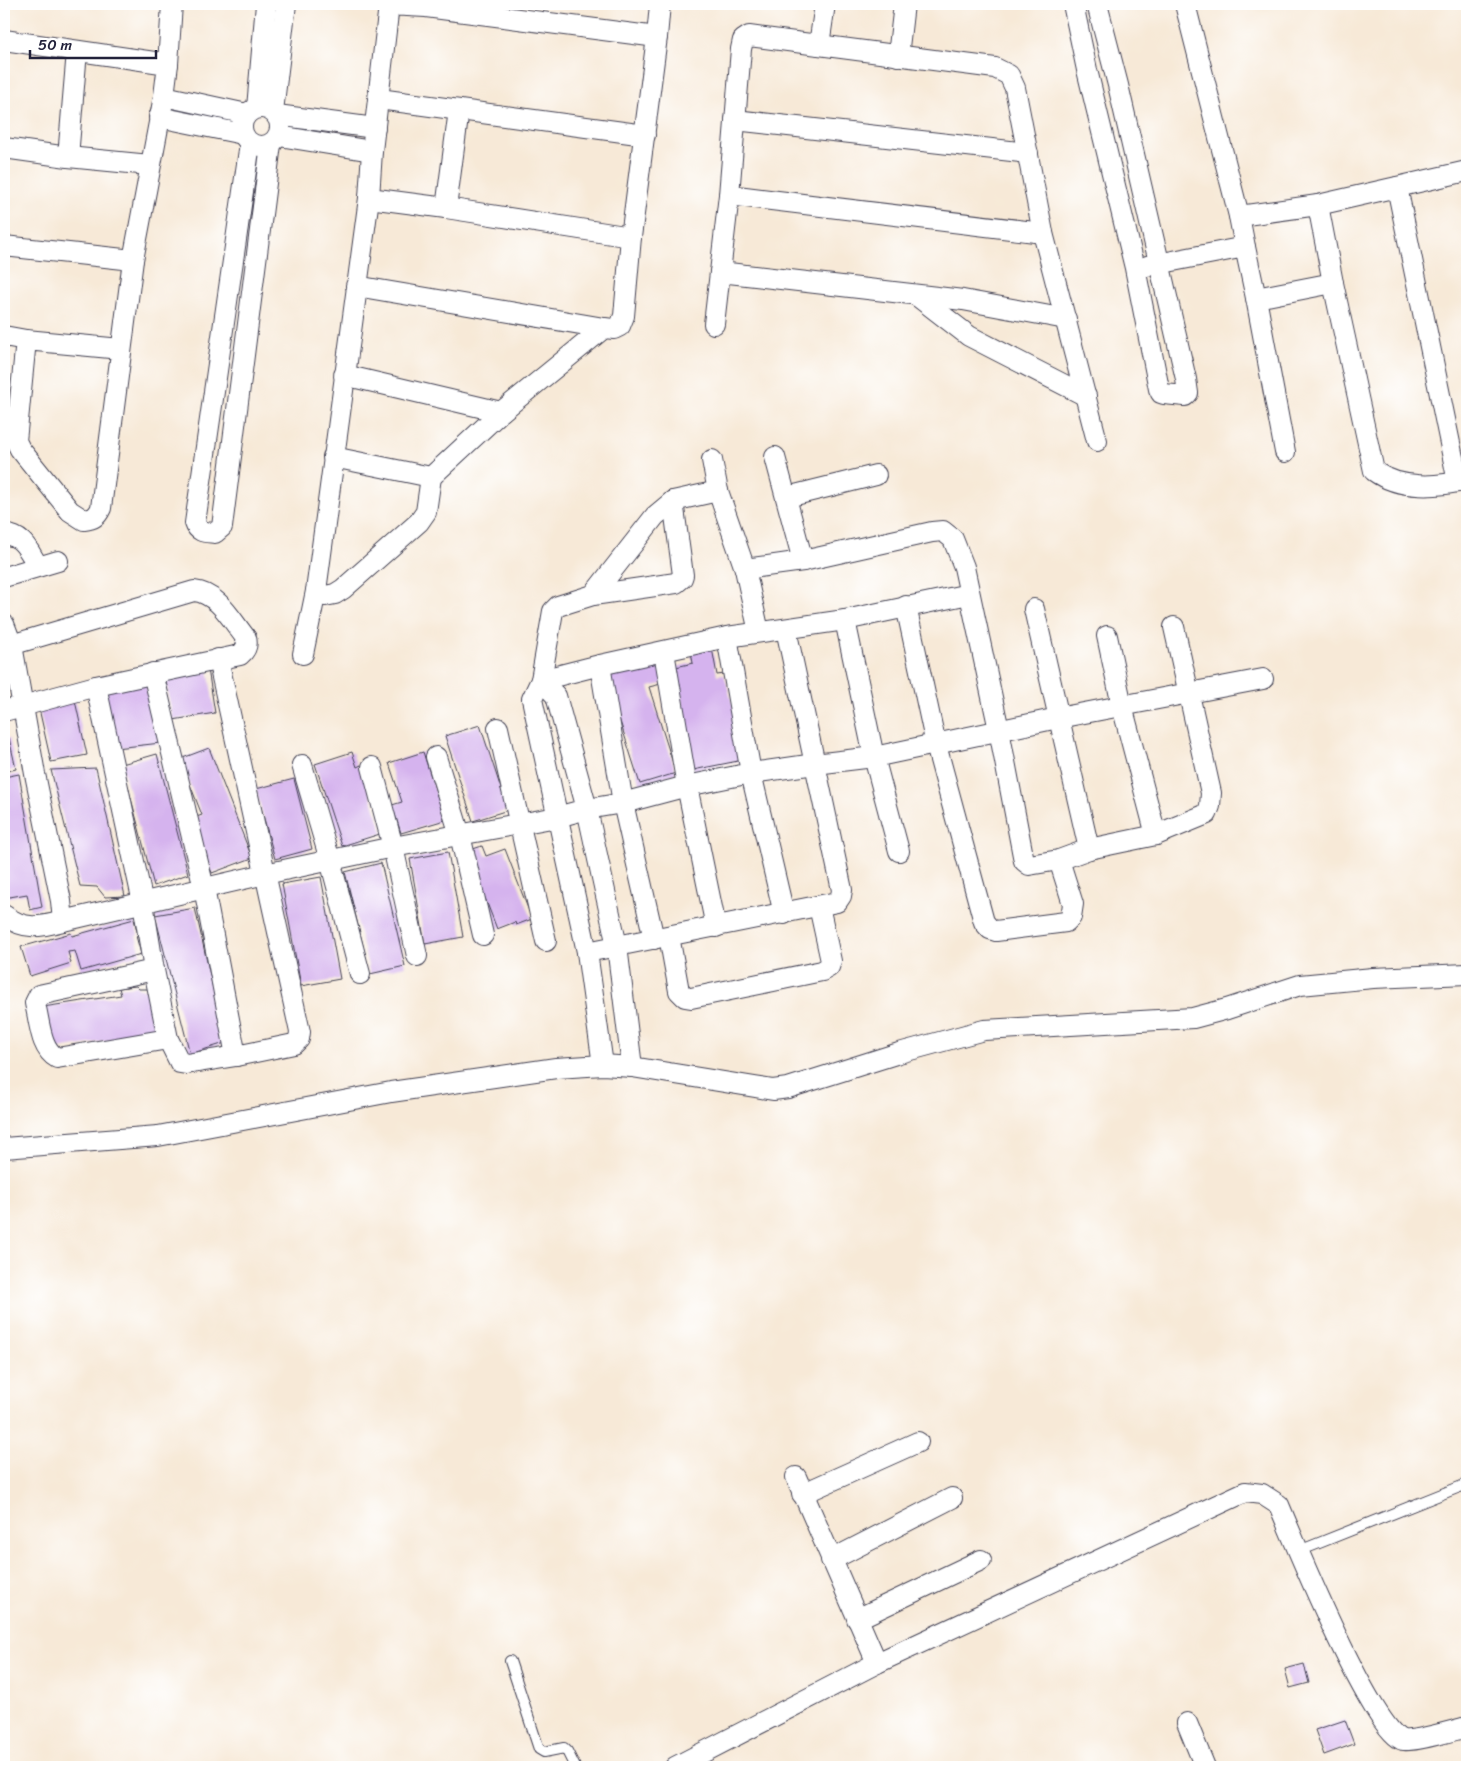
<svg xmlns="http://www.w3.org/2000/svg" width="1471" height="1771" font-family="Sriracha,sans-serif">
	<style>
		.building { fill: #d5b3ee }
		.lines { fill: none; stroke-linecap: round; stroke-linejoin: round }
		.lane-casing { stroke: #424052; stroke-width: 12 }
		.street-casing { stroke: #424052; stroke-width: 22 }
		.lane { stroke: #fff; stroke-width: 10 }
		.street { stroke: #fff; stroke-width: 20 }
	</style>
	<rect width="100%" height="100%" fill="#fff"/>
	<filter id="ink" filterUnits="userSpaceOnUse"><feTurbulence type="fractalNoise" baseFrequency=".02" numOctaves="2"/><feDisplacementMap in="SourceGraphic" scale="10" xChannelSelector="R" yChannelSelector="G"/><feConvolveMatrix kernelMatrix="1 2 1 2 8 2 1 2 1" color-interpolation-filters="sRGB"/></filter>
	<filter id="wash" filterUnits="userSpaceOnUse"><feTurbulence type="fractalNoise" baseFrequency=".0096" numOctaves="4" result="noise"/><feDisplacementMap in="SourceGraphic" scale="20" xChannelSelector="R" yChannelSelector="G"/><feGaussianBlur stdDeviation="1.12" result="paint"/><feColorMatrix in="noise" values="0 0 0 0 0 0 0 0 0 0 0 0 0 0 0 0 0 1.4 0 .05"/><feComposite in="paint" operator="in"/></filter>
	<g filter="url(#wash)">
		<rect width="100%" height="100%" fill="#f7e9d7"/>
		<g id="blocks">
			<g class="building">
				<polygon points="712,648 717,675 724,674 748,759 693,770 676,667 693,663 691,652"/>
				<polygon points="656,655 665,683 649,687 676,773 640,784 604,671"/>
				<polygon points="208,669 215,713 173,720 165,676"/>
				<polygon points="145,681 161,743 116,748 101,691"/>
				<polygon points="74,696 87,755 51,762 38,704"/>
				<polygon points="480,725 508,810 473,821 445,736"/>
				<polygon points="9,738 16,769 4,772 4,739"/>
				<polygon points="209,748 252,858 212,873 191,819 202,815 180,759"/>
				<polygon points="352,752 357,767 361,765 383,833 342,846 315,764"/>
				<polygon points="423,752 445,820 401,833 392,805 402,802 389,763"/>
				<polygon points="157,754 188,874 154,886 122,764"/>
				<polygon points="96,768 125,896 105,897 97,887 80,886 51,770"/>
				<polygon points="19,774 42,907 30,910 27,894 4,898 4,777"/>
				<polygon points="294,779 312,849 275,859 256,789"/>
				<polygon points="482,846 486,856 505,849 532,919 516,925 515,922 497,929 467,851"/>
				<polygon points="448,852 463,937 425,944 410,859"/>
				<polygon points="381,863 405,966 370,974 345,872"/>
				<polygon points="321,877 340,979 301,986 282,884"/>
				<polygon points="195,908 225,1043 190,1054 155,915"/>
				<polygon points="134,919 138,935 136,936 141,954 81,971 75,951 68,952 71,963 30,976 21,947 71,933 72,936"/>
				<polygon points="136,986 139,989 153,989 161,1032 52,1050 43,1007 121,995 119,988"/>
				<polygon points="1304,1664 1309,1683 1290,1688 1285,1669"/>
				<polygon points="1345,1720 1354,1744 1324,1755 1315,1730"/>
			</g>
		</g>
	</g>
	<g filter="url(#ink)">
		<use href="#blocks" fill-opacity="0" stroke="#424052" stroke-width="1"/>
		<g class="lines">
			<defs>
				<g id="lane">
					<polyline points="1299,1551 1467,1484"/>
					<polyline points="510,1661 539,1749 544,1752 564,1748 567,1751 575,1767"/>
				</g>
				<g id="street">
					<polyline points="1073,4 1087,70 1135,268 1159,389 1161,393 1164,394 1185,396 1188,393 1186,379 1118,85 1097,4"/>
					<polyline points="1185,4 1239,216 1245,247"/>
					<path d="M4 40 168 64 164 96 133 260 101 508C97 517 93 519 84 520L70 511 20 449 16 441 26 340 121 349"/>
					<polyline points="819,45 825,4"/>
					<polyline points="898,56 904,4"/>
					<polyline points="168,64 172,4"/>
					<polyline points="164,96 247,114"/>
					<polyline points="379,99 645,135"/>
					<circle cx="261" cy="127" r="19"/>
					<polyline points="257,108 266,4"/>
					<polyline points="273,111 286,4"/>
					<polyline points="277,115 375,128"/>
					<polyline points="159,117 243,134"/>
					<polyline points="735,120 1028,153"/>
					<polyline points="279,136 372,151"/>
					<path d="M250 143 195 523C198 533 206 532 215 533L222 527 271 144"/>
					<polyline points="4,148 68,157 150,165"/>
					<polyline points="68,157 77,51"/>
					<polyline points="1397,187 1458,482"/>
					<polyline points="729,195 1043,233"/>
					<polyline points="369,198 446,208 631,237"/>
					<path d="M1318 205 1333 283 1374 471C1400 490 1438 487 1467 480"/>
					<polyline points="446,208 459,110"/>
					<polyline points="1239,216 1318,205 1467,171"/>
					<polyline points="4,246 133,260"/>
					<polyline points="1147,266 1245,247 1256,298 1285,452"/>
					<polyline points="720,272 963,300 1066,319"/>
					<polyline points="356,286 604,328"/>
					<polyline points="916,295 969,336 1086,396"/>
					<polyline points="1256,298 1333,283"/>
					<polyline points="714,324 729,195 741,49 743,40 749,36 995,68 1009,75 1015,88 1043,233 1097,441"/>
					<polyline points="4,336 26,340"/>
					<polyline points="344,375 501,412"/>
					<polyline points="333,457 431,477 501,412 604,328 614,329 620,326 624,316 631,237 657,37 660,4"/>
					<polyline points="775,457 803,561"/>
					<polyline points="712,460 718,491 745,569 759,632"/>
					<polyline points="787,497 876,475"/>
					<path d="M4 535C23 534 29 552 38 566"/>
					<polyline points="745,569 803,561 932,532 943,531 953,539 964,567 999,730 1024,861 1029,865 1059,860 1089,849 1156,835 1207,814 1210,806 1211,793 1174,627"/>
					<polyline points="4,577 58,561"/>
					<polyline points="316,591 325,596 335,594 343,589 419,522 426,512 431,477"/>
					<polyline points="593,595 676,583 682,578 683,575 673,501"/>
					<polyline points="906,606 936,745 984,922 990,929 996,931 1066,922 1071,917 1073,904 1059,860"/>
					<polyline points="1034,609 1089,849"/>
					<polyline points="845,620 874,757 899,851"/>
					<polyline points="4,624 12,645 35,774 61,901 63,921 265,874 393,847 557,817 587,809 623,803 687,786 751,773 815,764 874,757 1058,718 1263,679"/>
					<polyline points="1107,636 1122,706 1156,835"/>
					<polyline points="727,637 751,773 784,914"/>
					<path d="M4 647 194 591C218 593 232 621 246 638 248 645 246 650 240 655L96 686 4 711"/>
					<polyline points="664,652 687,786 716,927"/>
					<polyline points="303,654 316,591 369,198 372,151 389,5 426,7 657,37"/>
					<polyline points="600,665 623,803 654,939"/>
					<polyline points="153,673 204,888 236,1056"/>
					<polyline points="541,680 600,665 727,637 845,620 969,594"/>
					<polyline points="541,680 556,696 587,809 617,946 632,1067"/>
					<polyline points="96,686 143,903 154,970 168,1039 180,1063 186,1064 236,1056 294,1044 299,1039 300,1032 218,659"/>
					<polyline points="498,728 546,941"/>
					<polyline points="436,757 460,835 483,935"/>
					<polyline points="302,765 330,860 360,974"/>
					<polyline points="372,767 393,847 417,956"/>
					<path d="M4 915C25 931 40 927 63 921"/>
					<polyline points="669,936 679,991 685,997 691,998 822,971 829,967 831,961 819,906"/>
					<polyline points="587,952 837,902 841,896 842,890 786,629"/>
					<path d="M154 970 39 995 35 1003 36 1008C40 1025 41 1049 57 1058L168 1039"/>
					<polyline points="603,1065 587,952 532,699 541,680 553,611 558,606 593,595 655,516 673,501 718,491"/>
					<polyline points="4,1148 158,1136 391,1092 556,1068 603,1065 632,1067 755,1087 773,1090 788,1088 899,1053 984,1030 1193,1018 1227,1009 1300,985 1373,978 1467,974"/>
					<polyline points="796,1477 877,1663"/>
					<polyline points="802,1494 918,1442"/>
					<polyline points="831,1560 952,1498"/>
					<polyline points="857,1619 981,1560"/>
					<polyline points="1187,1723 1205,1767"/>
					<path d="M675 1767 877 1663 1245 1492 1262 1494 1279 1505C1294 1541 1373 1733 1403 1740 1414 1742 1455 1730 1467 1727"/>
				</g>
			</defs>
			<use href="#lane" class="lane-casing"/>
			<use href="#street" class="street-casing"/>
			<use href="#lane" class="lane"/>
			<use href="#street" class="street"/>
		</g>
	</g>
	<rect width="1471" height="1771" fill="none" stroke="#fff" stroke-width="20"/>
	<path d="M30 50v8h126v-8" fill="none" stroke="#22223b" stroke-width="2.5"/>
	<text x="38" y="50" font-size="15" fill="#22223b" stroke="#ffffff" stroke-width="4" paint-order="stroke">50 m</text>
</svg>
